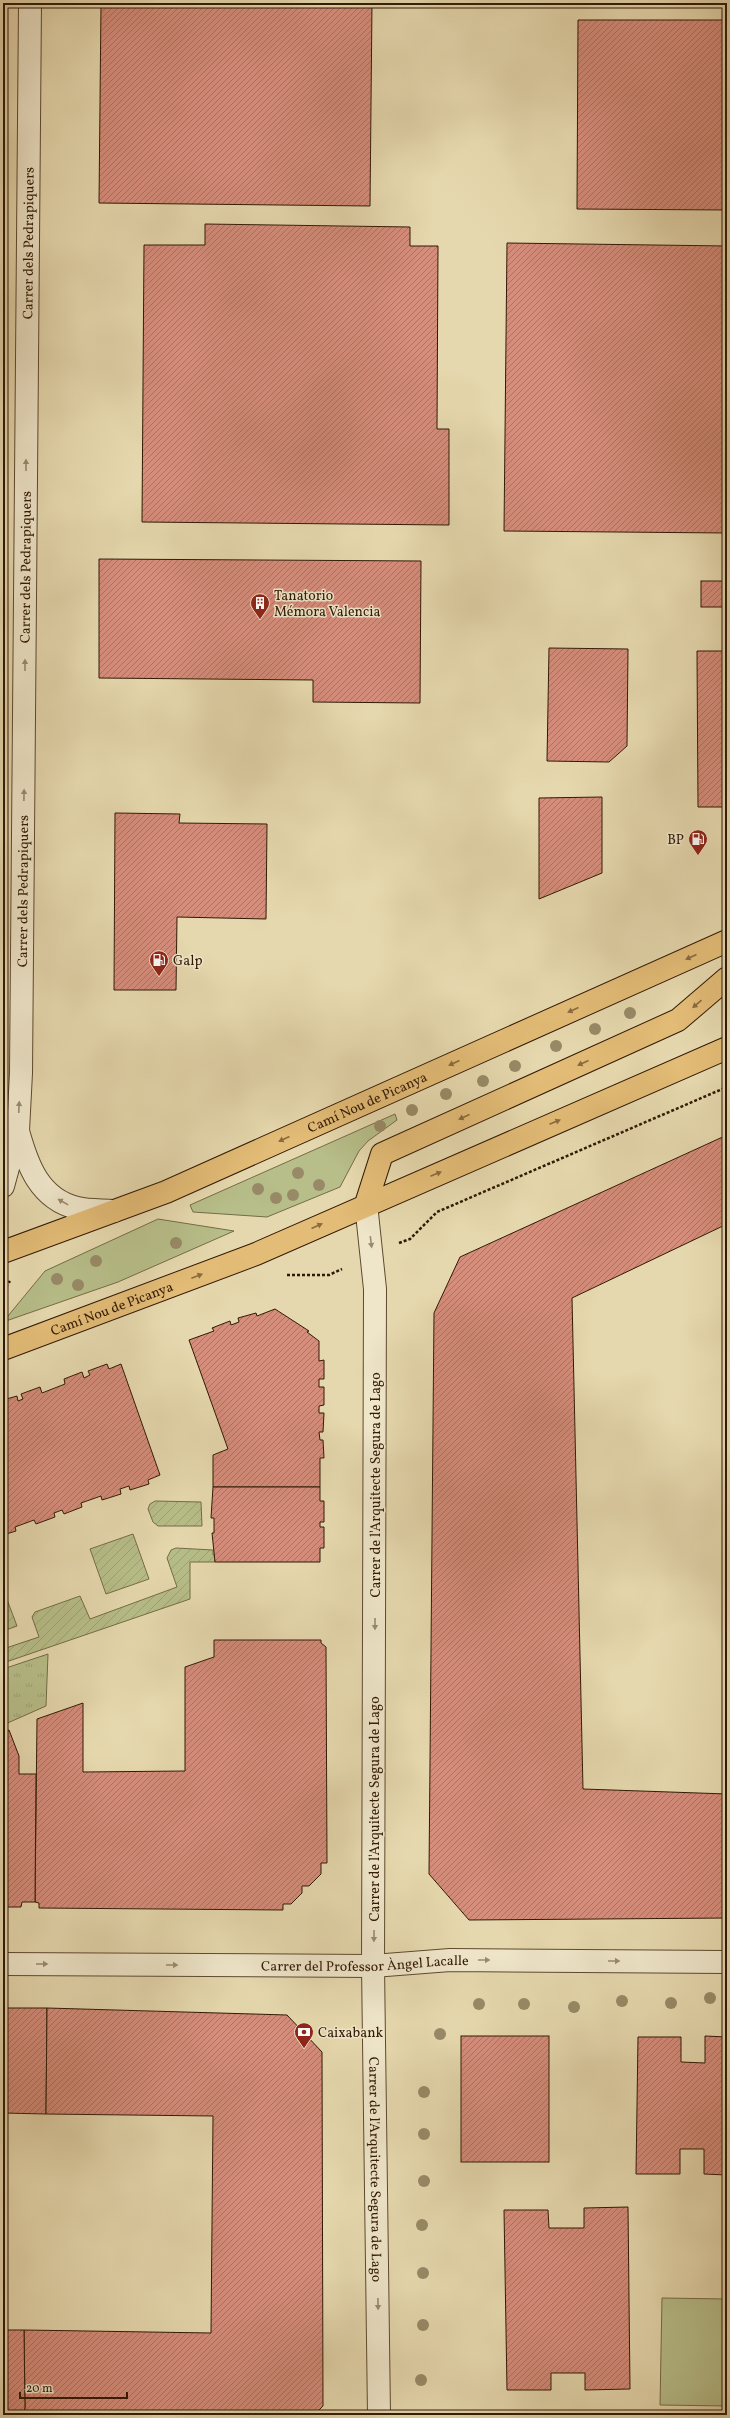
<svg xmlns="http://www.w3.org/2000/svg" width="730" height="2418" font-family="Vollkorn,serif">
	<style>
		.grass { fill: #b7be89; stroke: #746c47 }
		.park { fill: url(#park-tufts); stroke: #746c47 }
		.garden { fill: url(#garden-furrows); stroke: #746c47 }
		.building { fill: url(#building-hatch); stroke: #311905 }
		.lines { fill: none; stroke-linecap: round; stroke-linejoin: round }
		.minor-casing { stroke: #5e492f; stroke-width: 24 }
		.primary-casing { stroke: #311905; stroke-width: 24 }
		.path { stroke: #311905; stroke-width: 2.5; stroke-dasharray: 3 2; stroke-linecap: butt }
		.minor { stroke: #efe6ca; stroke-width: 22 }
		.primary { stroke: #e3bc77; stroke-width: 22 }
		.tree { fill: #988a67 }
		.oneway { fill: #9a8a71 }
		.oneway2 { fill: #8a6a3e }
		.labels { text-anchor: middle; stroke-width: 3; stroke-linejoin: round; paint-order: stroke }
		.street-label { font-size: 14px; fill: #311905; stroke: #efe6ca }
		.poi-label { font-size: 14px; fill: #311905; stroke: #efe6ca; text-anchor: start }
	</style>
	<defs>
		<pattern id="park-tufts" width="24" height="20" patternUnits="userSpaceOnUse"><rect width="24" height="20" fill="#b7be89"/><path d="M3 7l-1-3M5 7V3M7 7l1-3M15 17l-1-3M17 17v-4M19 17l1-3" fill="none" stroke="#9ea375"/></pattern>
		<pattern id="garden-furrows" width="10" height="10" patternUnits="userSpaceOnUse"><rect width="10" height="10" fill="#b7be89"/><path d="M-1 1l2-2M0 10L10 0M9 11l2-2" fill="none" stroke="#9ea375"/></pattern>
		<pattern id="building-hatch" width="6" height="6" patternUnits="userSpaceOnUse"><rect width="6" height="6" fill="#d58d7c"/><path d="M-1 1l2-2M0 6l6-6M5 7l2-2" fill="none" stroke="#ad7264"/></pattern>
	</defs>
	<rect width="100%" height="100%" fill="#e6d8ae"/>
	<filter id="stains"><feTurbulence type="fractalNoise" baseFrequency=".005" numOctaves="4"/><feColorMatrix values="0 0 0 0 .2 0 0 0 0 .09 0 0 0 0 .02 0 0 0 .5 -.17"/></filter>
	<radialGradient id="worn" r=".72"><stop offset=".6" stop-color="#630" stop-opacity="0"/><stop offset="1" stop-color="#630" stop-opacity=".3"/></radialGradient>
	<g class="grass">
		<polygon points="395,1114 397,1120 368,1141 359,1151 340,1187 267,1217 193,1212 190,1205"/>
		<polygon points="158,1219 234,1231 118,1282 3,1322 45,1271"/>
		<polygon points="662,2298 727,2299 727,2406 660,2405"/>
	</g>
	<polygon class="park" points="48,1654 46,1706 3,1725 3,1669"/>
	<g class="garden">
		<polygon points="155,1501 201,1502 202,1526 158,1526 153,1522 148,1509 150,1504"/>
		<polygon points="133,1534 149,1579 106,1594 90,1549"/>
		<polygon points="176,1548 213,1550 213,1555 215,1555 215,1562 190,1562 190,1599 3,1663 3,1649 39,1637 32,1617 35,1612 80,1596 90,1619 177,1587 167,1558 171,1550"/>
		<polygon points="3,1589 17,1626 3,1631"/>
	</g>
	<g class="building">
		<polygon points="101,3 372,3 370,206 99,203"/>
		<polygon points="578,20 727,20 727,210 577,209"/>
		<polygon points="205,224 410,227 410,246 438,246 437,429 449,429 449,525 142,522 144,245 205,245"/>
		<polygon points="507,243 727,246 727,533 504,531"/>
		<polygon points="99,559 421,561 420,703 313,702 313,680 99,678"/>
		<rect x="701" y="581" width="26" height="26"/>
		<polygon points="549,648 628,649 627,746 609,762 547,761"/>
		<polygon points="697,651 727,651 727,807 698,807"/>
		<polygon points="602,797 602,873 539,899 539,798"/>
		<polygon points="115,813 180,814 179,823 267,824 266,919 177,917 176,990 114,990"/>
		<polygon points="727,1135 727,1224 572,1298 583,1789 727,1794 727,1918 469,1920 429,1874 434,1313 460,1257"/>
		<polygon points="275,1309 309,1331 307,1332 319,1341 319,1361 324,1360 324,1379 319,1379 319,1387 324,1387 324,1405 319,1406 319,1413 324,1413 323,1432 319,1432 320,1440 323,1440 324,1458 320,1458 320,1487 213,1487 213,1455 228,1449 189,1340 214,1331 212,1328 230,1321 231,1325 239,1322 238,1318 256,1313 257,1316"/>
		<polygon points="107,1364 109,1369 121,1364 160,1475 148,1480 149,1484 130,1490 129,1486 120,1489 121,1494 102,1500 101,1496 81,1503 82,1507 64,1514 62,1510 54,1513 55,1517 36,1524 34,1520 15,1527 16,1531 3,1535 3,1400 17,1396 18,1401 23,1399 21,1394 40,1387 42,1393 65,1384 64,1379 82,1372 84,1378 90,1375 88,1371"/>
		<polygon points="213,1487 320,1487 320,1501 324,1501 324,1522 320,1522 320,1527 324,1527 324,1548 320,1548 320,1562 215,1562 212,1533 214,1533 214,1518 211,1518"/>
		<polygon points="214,1640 321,1640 321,1643 326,1647 327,1863 321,1863 321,1874 309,1886 302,1886 302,1893 291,1904 283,1904 283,1910 39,1908 39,1903 35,1902 37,1719 83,1703 83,1772 185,1771 185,1667 214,1657"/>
		<polygon points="9,1730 19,1756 19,1774 36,1774 35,1902 22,1902 21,1907 5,1907 5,1902 3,1902 3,1732"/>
		<polygon points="3,2008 47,2008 46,2114 3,2113"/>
		<polygon points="47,2008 287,2015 322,2052 323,2406 314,2415 22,2415 25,2408 24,2330 211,2333 213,2116 46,2114"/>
		<rect x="461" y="2036" width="88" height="126"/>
		<polygon points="705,2036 727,2037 727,2175 704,2174 704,2149 680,2149 680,2174 636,2174 638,2037 681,2037 681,2062 705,2063"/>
		<polygon points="628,2207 630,2389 585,2390 585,2373 551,2373 551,2390 507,2390 504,2210 548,2210 549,2228 584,2228 584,2208"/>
		<polygon points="3,2330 24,2330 25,2408 22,2415 3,2415"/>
	</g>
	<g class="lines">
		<defs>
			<g id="minor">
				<path d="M18 1131C27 1164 39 1199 77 1208 89 1211 102 1210 114 1211"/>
				<path id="s1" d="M3 1186 18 1131 21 1073 30 3"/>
				<path id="s2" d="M366 1204 375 1289 373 1966 379 2415"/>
				<path id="s3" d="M3 1964 373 1966 450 1960 727 1962"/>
			</g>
			<g id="primary">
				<polyline points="366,1204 382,1154 678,1020 727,978"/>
				<path id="s4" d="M3 1252 166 1192 727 941"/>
				<path id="s5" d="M3 1349 256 1254 727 1048"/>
			</g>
		</defs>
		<use href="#minor" class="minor-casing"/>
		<use href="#primary" class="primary-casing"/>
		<g class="path">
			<polyline points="399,1243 410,1239 437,1212 727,1087"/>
			<polyline points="287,1275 329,1275 342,1269"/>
			<polyline points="3,1291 10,1281"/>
		</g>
		<use href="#minor" class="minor"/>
		<use href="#primary" class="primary"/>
	</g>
	<g class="tree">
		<circle cx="630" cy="1013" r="6"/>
		<circle cx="595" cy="1029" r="6"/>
		<circle cx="556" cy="1046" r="6"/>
		<circle cx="515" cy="1066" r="6"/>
		<circle cx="483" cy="1081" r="6"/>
		<circle cx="446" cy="1094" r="6"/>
		<circle cx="412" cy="1110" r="6"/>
		<circle cx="380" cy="1126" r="6"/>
		<circle cx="298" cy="1173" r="6"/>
		<circle cx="319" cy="1185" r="6"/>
		<circle cx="258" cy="1189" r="6"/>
		<circle cx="293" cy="1195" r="6"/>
		<circle cx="276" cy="1198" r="6"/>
		<circle cx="176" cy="1243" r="6"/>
		<circle cx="96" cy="1261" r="6"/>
		<circle cx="57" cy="1279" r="6"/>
		<circle cx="78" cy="1285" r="6"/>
		<circle cx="710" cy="1998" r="6"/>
		<circle cx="622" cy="2001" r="6"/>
		<circle cx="671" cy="2003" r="6"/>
		<circle cx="479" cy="2004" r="6"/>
		<circle cx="524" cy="2004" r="6"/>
		<circle cx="574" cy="2007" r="6"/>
		<circle cx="440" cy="2034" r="6"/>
		<circle cx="424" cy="2092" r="6"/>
		<circle cx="424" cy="2134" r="6"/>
		<circle cx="424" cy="2181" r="6"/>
		<circle cx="422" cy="2225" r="6"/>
		<circle cx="423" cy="2273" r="6"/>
		<circle cx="423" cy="2325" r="6"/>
		<circle cx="421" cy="2380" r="6"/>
	</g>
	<defs><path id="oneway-solid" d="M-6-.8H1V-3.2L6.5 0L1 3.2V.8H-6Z"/></defs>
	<g class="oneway">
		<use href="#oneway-solid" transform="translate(26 465) rotate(-90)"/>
		<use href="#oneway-solid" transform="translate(25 665) rotate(-90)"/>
		<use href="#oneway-solid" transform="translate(24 795) rotate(-89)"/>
		<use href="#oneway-solid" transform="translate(19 1107) rotate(-87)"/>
		<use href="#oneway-solid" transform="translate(63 1202) rotate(-151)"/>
		<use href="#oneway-solid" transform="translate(371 1242) rotate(83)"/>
		<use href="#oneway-solid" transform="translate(375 1624) rotate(90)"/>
		<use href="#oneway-solid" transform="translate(374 1936) rotate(91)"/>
		<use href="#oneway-solid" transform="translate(484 1960)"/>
		<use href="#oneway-solid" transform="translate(614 1961)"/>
		<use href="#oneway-solid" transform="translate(42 1964)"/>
		<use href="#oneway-solid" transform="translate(172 1965)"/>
		<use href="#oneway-solid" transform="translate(378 2304) rotate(89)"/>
	</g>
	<g class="oneway2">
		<use href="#oneway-solid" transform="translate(691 957) rotate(156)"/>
		<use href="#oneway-solid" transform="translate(697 1004) rotate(139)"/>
		<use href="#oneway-solid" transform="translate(573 1010) rotate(156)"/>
		<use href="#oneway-solid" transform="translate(454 1063) rotate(156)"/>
		<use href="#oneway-solid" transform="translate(583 1063) rotate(156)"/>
		<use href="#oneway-solid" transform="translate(464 1117) rotate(156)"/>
		<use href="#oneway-solid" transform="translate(555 1122) rotate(-23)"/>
		<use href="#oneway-solid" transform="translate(284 1139) rotate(156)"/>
		<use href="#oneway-solid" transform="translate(436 1174) rotate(-23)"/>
		<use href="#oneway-solid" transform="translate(317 1226) rotate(-24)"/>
		<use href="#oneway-solid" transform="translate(197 1276) rotate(-21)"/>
	</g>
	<defs>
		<symbol id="building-pin" viewBox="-11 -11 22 30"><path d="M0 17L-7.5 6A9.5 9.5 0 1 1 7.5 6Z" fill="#8f2418" stroke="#efe6ca"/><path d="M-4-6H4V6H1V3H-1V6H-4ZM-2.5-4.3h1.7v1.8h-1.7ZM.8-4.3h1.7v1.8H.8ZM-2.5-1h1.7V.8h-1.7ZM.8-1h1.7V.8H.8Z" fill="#fff"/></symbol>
		<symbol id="fuel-pin" viewBox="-11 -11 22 30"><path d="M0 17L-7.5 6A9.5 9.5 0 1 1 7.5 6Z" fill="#8f2418" stroke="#efe6ca"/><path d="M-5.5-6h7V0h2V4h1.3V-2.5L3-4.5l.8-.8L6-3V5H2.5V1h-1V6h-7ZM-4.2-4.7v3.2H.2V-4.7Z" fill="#fff"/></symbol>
		<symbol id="bank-pin" viewBox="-11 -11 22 30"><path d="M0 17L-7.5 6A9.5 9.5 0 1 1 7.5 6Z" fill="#8f2418" stroke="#efe6ca"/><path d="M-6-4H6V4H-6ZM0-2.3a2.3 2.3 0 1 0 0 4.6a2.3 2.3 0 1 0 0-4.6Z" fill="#fff"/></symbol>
	</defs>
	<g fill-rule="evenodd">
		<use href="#building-pin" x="249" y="592" width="22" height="30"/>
		<use href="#fuel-pin" x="687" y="828" width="22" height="30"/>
		<use href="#fuel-pin" x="148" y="949" width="22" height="30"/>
		<use href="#bank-pin" x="293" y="2021" width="22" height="30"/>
	</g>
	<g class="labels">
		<g class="street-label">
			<text dy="5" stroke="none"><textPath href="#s1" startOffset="945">Carrer dels Pedrapiquers</textPath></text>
			<text dy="5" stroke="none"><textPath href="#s1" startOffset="621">Carrer dels Pedrapiquers</textPath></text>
			<text dy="5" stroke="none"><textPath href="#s1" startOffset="297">Carrer dels Pedrapiquers</textPath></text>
			<text dy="5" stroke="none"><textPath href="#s4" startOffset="394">Camí Nou de Picanya</textPath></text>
			<text dy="5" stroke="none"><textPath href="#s5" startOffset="116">Camí Nou de Picanya</textPath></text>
			<text transform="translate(375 1485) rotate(-90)" y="5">Carrer de l'Arquitecte Segura de Lago</text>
			<text transform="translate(374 1809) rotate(-90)" y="5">Carrer de l'Arquitecte Segura de Lago</text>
			<text dy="5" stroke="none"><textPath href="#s3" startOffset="362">Carrer del Professor Àngel Lacalle</textPath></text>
			<text dy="5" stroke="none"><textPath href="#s2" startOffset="966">Carrer de l'Arquitecte Segura de Lago</textPath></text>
		</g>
		<g class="poi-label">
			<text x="274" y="600">Tanatorio<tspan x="274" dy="16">Mémora Valencia</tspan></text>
			<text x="684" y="844" text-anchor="end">BP</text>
			<text x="173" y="965">Galp</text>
			<text x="318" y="2037">Caixabank</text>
		</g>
	</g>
	<rect width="730" height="2418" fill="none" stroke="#e6d8ae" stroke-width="16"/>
	<rect x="4" y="4" width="722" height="2410" fill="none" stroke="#311905" stroke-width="2"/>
	<rect x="8" y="8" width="714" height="2402" fill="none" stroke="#311905"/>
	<path d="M20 2392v6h107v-6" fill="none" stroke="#311905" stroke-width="2"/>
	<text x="26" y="2392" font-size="12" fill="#311905" stroke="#efe6ca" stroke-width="3" paint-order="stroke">20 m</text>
	<rect width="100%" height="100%" filter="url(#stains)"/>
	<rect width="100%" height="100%" fill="url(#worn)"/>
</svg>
